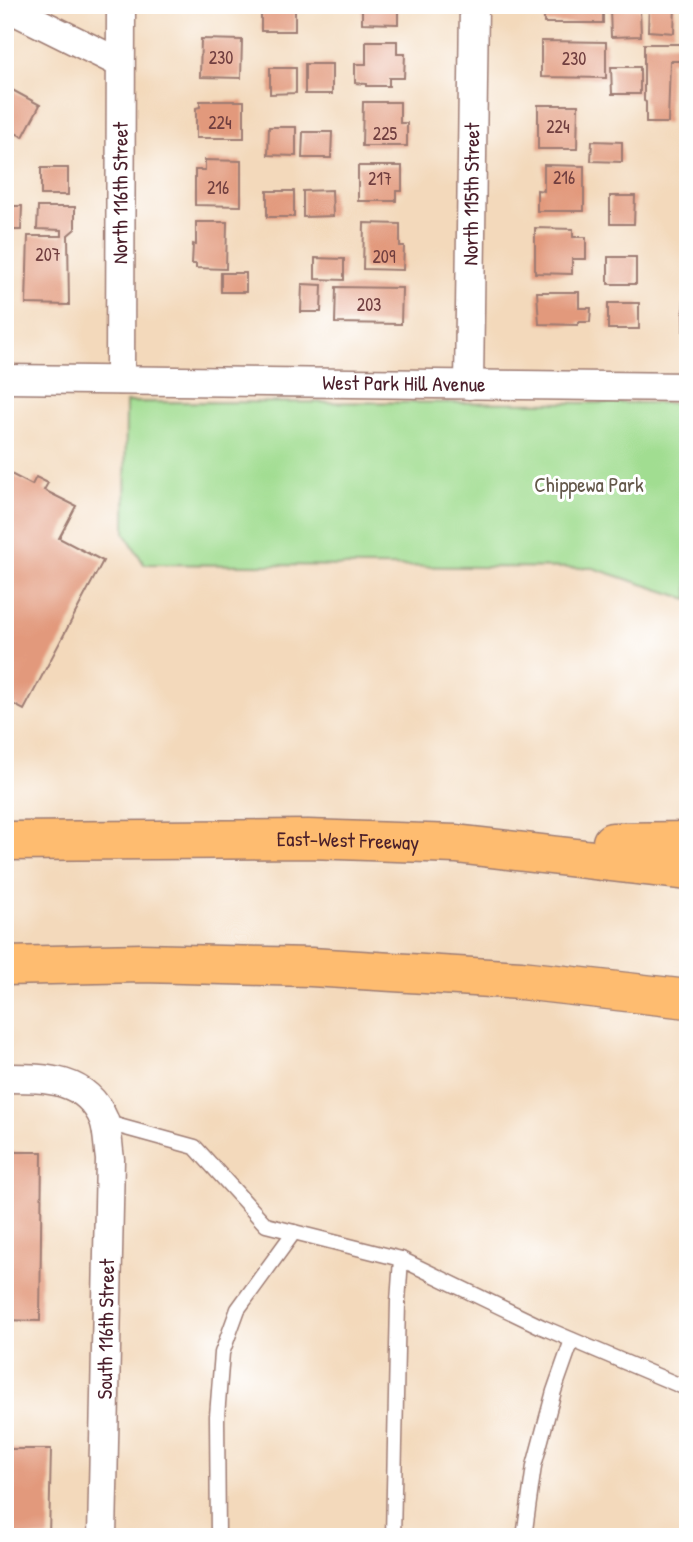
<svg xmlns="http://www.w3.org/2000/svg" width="693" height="1542" font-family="'Patrick Hand',sans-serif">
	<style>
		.green { fill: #a1dd91; stroke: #767e5e; stroke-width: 2 }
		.building { fill: #e2997b }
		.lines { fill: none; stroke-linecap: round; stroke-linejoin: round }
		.lane-casing { stroke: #9e7c73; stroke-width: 17 }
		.street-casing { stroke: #9e7c73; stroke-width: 31 }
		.highway-casing { stroke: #9e7c73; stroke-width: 41 }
		.lane { stroke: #fff; stroke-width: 14 }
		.street { stroke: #fff; stroke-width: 28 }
		.highway { stroke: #febc70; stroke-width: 38 }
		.labels { text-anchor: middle; stroke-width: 6; stroke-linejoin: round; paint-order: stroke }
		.number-label { font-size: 18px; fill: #703e3f }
		.street-label { font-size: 21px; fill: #4a1f2b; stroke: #fff }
		.park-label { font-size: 21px; fill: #64584a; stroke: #fff }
	</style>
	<rect width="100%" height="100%" fill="#fff"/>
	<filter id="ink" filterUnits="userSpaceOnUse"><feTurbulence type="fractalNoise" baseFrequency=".0143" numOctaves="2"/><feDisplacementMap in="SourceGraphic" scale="14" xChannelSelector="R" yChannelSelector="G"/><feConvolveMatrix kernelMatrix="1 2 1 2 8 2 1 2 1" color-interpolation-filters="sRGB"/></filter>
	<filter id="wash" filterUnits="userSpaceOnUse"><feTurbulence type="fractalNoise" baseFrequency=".00686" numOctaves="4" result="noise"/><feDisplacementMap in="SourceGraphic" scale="28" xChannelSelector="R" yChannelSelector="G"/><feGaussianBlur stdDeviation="1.57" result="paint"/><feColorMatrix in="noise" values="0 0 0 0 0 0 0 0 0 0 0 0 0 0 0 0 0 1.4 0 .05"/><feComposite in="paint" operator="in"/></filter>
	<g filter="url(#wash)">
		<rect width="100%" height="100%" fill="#f3d9bb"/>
		<polygon class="green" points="126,402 688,403 688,599 593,568 144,564 125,533"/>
		<g id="blocks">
			<g class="building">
				<rect x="261" y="5" width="34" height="26"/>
				<polygon points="362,5 398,5 398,24 362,23"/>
				<rect x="544" y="5" width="59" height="18"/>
				<polygon points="649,5 675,5 674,33 648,31"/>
				<polygon points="640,8 641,36 611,37 610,9"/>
				<polygon points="201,39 242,40 241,78 200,77"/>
				<polygon points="366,41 397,41 397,54 405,54 404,78 389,78 389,86 366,86 366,84 355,83 355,64 366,64"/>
				<polygon points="541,41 606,42 606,78 541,77"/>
				<polygon points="644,44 688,44 688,61 670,61 668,123 646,123 646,102 644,101"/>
				<rect x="305" y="64" width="27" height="30"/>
				<polygon points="611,67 640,67 640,94 612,94"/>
				<polygon points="270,68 296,68 296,93 270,94"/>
				<polygon points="5,86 40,105 23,137 5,128"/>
				<polygon points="200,101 244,101 244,138 196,138 196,108 200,107"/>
				<polygon points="363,102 400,102 400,123 407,123 407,146 362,146"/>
				<polygon points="538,105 578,105 577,149 538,149"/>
				<polygon points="269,127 296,127 296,156 268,155"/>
				<polygon points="303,132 332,132 331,158 302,158"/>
				<polygon points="592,141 622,142 622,162 591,161"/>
				<polygon points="205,160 241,161 241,206 195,205 195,170 205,170"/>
				<polygon points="544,165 584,166 584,211 537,211 537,190 544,191"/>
				<polygon points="358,166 402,166 402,191 396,191 396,201 358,201"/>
				<rect x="41" y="168" width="27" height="27"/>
				<polygon points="332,190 333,216 303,217 303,191"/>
				<rect x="267" y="191" width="27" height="26"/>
				<polygon points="610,196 635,196 634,224 610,224"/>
				<polygon points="5,206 22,206 21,230 5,230"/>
				<polygon points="38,207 75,207 75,229 68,235 69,305 26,304 28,236 62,236 62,230 37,229"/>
				<polygon points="196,222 227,222 226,269 196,268 196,264 192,264 193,244 196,245"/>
				<polygon points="364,223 400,224 400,246 404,246 403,270 363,269"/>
				<polygon points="535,228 573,229 573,237 586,237 586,259 572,259 572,274 535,273"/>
				<rect x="608" y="257" width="28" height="27"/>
				<polygon points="315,258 344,259 344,280 315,279"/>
				<rect x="221" y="273" width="25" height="19"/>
				<polygon points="302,284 322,285 321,312 301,312"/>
				<polygon points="336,287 402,288 401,324 335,323"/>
				<polygon points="537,292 579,292 579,308 591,308 590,322 578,322 578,325 539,324"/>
				<polygon points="684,292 688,292 688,331 683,331"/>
				<rect x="608" y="303" width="31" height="26"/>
				<polygon points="5,471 32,485 36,477 48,483 44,490 76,506 59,538 103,561 24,710 5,700 5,537 10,527 5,525"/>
				<polygon points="5,1152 42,1152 40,1321 5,1320"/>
				<polygon points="5,1449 51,1449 49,1537 5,1537"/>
			</g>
		</g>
	</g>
	<g filter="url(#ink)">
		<use href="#blocks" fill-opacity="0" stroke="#9e7c73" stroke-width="2"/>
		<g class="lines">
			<defs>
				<g id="lane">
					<polyline points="104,1122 195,1147 266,1225 401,1259 542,1327 688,1389"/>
					<polyline points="218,1537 217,1416 222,1353 238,1309 294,1232"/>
					<polyline points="393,1537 398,1302 401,1259"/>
					<polyline points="524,1537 534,1466 554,1391 572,1340"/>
				</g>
				<g id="street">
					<polyline points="5,6 120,63"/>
					<path id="s1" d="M5 379 688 387"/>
					<path id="s2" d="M120 380 121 5"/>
					<path id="s3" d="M469 385 474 5"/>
					<path d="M5 1078C45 1078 86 1077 104 1120 108 1131 108 1147 110 1159L102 1537"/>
				</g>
				<g id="highway">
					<path id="s4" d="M5 841 308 839 456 844 688 871"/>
					<polyline points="612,842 688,841"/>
					<polyline points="5,966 142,963 311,967 521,980 688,999"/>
				</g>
			</defs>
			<use href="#lane" class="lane-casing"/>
			<use href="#street" class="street-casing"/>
			<use href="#highway" class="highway-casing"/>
			<use href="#lane" class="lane"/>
			<use href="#street" class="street"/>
			<use href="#highway" class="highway"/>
		</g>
	</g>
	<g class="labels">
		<g class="number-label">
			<text x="221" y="64">230</text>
			<text x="574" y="65">230</text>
			<text x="220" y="129">224</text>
			<text x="558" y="133">224</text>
			<text x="385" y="140">225</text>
			<text x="564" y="184">216</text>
			<text x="380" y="185">217</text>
			<text x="218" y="194">216</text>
			<text x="48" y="261">207</text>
			<text x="384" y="263">209</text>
			<text x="369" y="311">203</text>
		</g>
		<g class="street-label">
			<text dy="7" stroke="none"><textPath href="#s2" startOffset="187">North 116th Street</textPath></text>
			<text dy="7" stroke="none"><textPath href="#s3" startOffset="191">North 115th Street</textPath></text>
			<text dy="7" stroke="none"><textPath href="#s1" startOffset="399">West Park Hill Avenue</textPath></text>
			<text dy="7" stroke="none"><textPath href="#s4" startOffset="343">East-West Freeway</textPath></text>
			<text transform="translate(106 1329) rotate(-89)" y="7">South 116th Street</text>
		</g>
		<g class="park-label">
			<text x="589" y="492">Chippewa Park</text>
		</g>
	</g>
	<rect width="693" height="1542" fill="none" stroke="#fff" stroke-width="28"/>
</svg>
